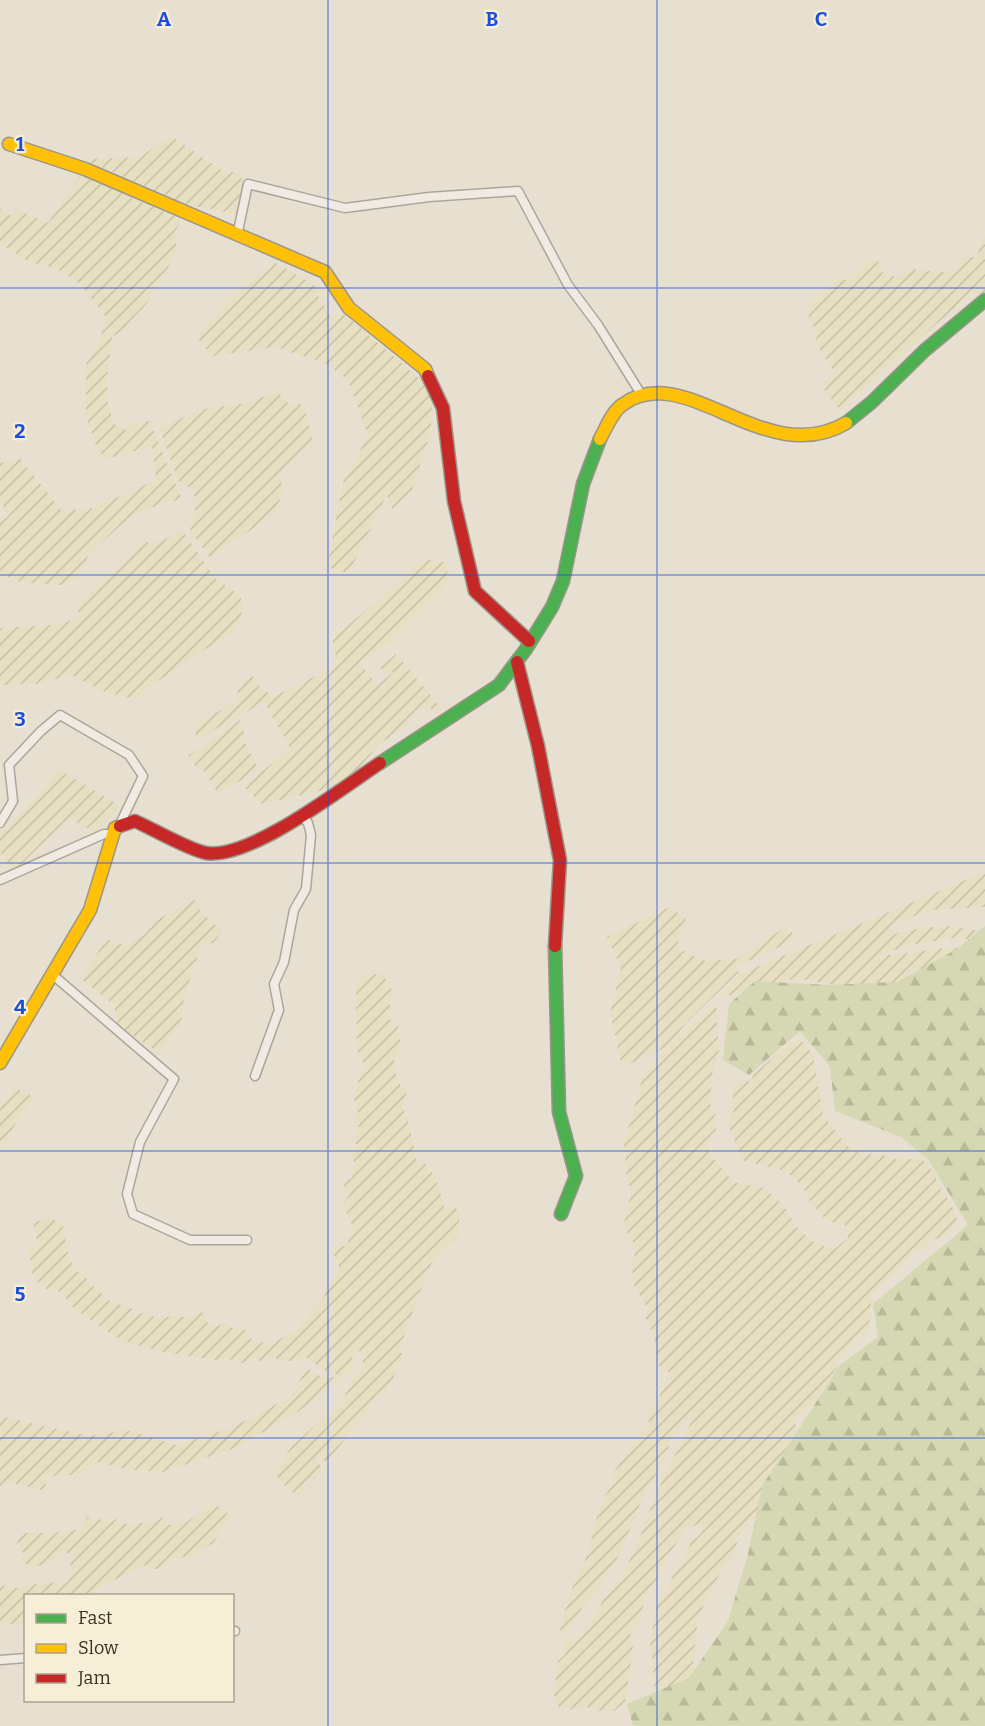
<svg xmlns="http://www.w3.org/2000/svg" width="985" height="1726" font-family="Bitter,serif">
	<style>
		.farmland { fill: url(#farmland-furrows) }
		.forest { fill: url(#forest-firs) }
		.lines { fill: none; stroke-linecap: round; stroke-linejoin: round }
		.street-casing { stroke: #ada599; stroke-width: 11 }
		.fast-casing { stroke: #9c958a; stroke-width: 15 }
		.slow-casing { stroke: #9c958a; stroke-width: 15 }
		.jam-casing { stroke: #9c958a; stroke-width: 15 }
		.street { stroke: #efebe3; stroke-width: 8 }
		.fast { stroke: #4caf50; stroke-width: 12 }
		.slow { stroke: #ffc107; stroke-width: 12 }
		.jam { stroke: #c62828; stroke-width: 12 }
		.grid { fill: none; stroke: #1d4ed8; stroke-width: 1.5; stroke-opacity: 0.55 }
		.grid-label { font-size: 20px; text-anchor: middle; font-weight: bold; fill: #1d4ed8; stroke: #f7eed8; stroke-width: 4.5; stroke-linejoin: round; paint-order: stroke }
	</style>
	<defs>
		<pattern id="farmland-furrows" width="10" height="10" patternUnits="userSpaceOnUse" patternTransform="scale(1.5)"><rect width="10" height="10" fill="#e6dfc2"/><path d="M-1 1l2-2M0 10L10 0M9 11l2-2" fill="none" stroke="#c6c0a6"/></pattern>
		<pattern id="forest-firs" width="22" height="20" patternUnits="userSpaceOnUse" patternTransform="scale(1.5)"><rect width="22" height="20" fill="#d6d7b3"/><path d="M5 1l3.5 6h-7zM16 11l3.5 6h-7z" fill="#b9b99a"/></pattern>
	</defs>
	<rect width="100%" height="100%" fill="#e7e0d1"/>
	<g class="farmland">
		<polygon points="170,135 223,171 240,173 243,184 237,214 184,204 84,159 141,157"/>
		<polygon points="80,175 182,220 175,232 177,251 162,279 147,303 120,332 112,337 107,378 108,404 114,424 126,430 135,422 150,421 182,500 167,501 131,516 89,554 77,580 61,585 21,582 0,574 0,521 9,516 0,500 0,463 20,458 62,511 93,508 156,480 152,446 105,459 96,446 86,417 86,364 99,343 106,317 80,284 55,268 30,262 0,244 0,209 11,216 17,209 48,223"/>
		<polygon points="985,235 985,292 982,294 971,293 840,410 820,384 836,375 816,343 817,330 808,321 811,302 840,280 848,280 869,260 880,262 882,272 896,277 910,269 953,273 959,267 963,257 976,257"/>
		<polygon points="276,263 323,290 316,293 331,317 344,314 432,389 431,432 411,492 392,509 387,494 349,573 327,567 343,482 368,436 348,380 325,363 275,347 212,356 197,338 229,299"/>
		<polygon points="277,391 290,405 304,404 313,441 279,473 283,491 275,513 210,558 190,530 195,509 193,489 179,482 159,428 203,409 248,403"/>
		<polygon points="182,530 215,578 241,596 242,613 234,631 173,670 134,699 105,692 71,675 36,684 0,685 0,628 57,625 77,618 81,601 122,565 142,543 162,541"/>
		<polygon points="426,559 448,563 446,587 389,644 359,663 378,685 395,671 385,675 380,667 396,654 441,708 435,712 428,707 415,711 409,725 380,743 345,785 262,804 243,786 291,749 264,702 196,740 195,725 236,701 238,690 251,673 257,684 273,697 338,665 332,639"/>
		<polygon points="240,720 245,735 236,743 245,742 259,769 218,794 202,768 197,768 188,756"/>
		<polygon points="59,769 120,806 96,833 69,818 14,871 0,852 0,833 33,802"/>
		<polygon points="985,872 985,907 928,910 890,926 894,934 920,928 949,926 985,932 985,945 960,937 915,944 885,953 891,955 954,947 982,956 964,967 908,971 905,998 796,978 718,998 740,974"/>
		<polygon points="194,899 201,912 222,931 214,943 201,945 184,999 181,1023 158,1052 118,1026 114,1005 81,979 106,939 126,946 145,934 155,921"/>
		<polygon points="670,907 686,919 676,948 706,961 736,959 787,926 797,939 737,966 739,972 686,1023 667,1047 622,1067 610,1013 621,968 607,937"/>
		<polygon points="376,974 385,975 387,986 391,988 393,994 388,1002 392,1009 389,1015 392,1025 399,1026 396,1031 402,1045 394,1061 395,1072 401,1087 407,1091 402,1107 409,1124 416,1159 419,1163 424,1162 436,1178 445,1209 454,1205 459,1212 459,1228 458,1236 434,1259 428,1270 399,1350 403,1355 393,1379 382,1395 372,1400 366,1413 326,1463 320,1456 316,1457 316,1462 323,1467 314,1480 311,1478 303,1485 306,1490 298,1496 278,1480 276,1471 292,1446 342,1402 353,1379 360,1373 365,1355 358,1350 352,1357 349,1374 339,1375 327,1372 304,1356 297,1361 279,1361 275,1357 268,1357 262,1362 254,1358 242,1363 226,1358 216,1360 167,1353 127,1342 114,1336 76,1310 56,1288 50,1291 39,1284 31,1272 34,1266 28,1256 27,1249 38,1244 33,1223 50,1217 57,1222 62,1222 69,1258 78,1272 85,1274 88,1283 98,1289 107,1300 132,1309 133,1315 148,1312 157,1320 174,1315 188,1318 202,1311 207,1322 216,1327 226,1322 235,1330 243,1327 252,1340 270,1345 296,1330 323,1298 331,1282 337,1277 339,1266 333,1254 333,1249 347,1245 353,1228 343,1203 350,1194 344,1186 344,1181 351,1179 355,1164 351,1155 357,1145 353,1140 359,1127 352,1122 358,1113 354,1099 360,1073 366,1069 357,1050 356,983 363,975"/>
		<polygon points="716,1002 719,1056 713,1067 710,1104 716,1112 714,1118 716,1130 707,1141 709,1153 733,1182 764,1188 784,1206 795,1225 810,1240 829,1248 837,1247 848,1238 848,1226 826,1220 810,1202 803,1187 786,1171 744,1161 727,1123 733,1112 733,1085 745,1079 750,1082 754,1074 788,1045 800,1039 813,1055 823,1115 847,1146 855,1149 863,1157 870,1154 875,1157 884,1155 890,1159 922,1159 936,1175 936,1181 944,1196 948,1198 957,1217 954,1228 942,1238 934,1239 924,1249 914,1251 901,1267 872,1294 868,1335 857,1335 838,1361 837,1367 811,1407 796,1419 795,1427 800,1432 792,1439 794,1449 758,1517 748,1521 735,1540 737,1543 733,1556 721,1571 698,1617 693,1665 701,1681 656,1695 654,1691 655,1678 652,1675 654,1669 650,1647 655,1612 661,1596 666,1594 673,1574 683,1562 691,1542 701,1534 702,1526 699,1523 686,1530 665,1559 666,1564 646,1595 638,1625 630,1633 633,1649 625,1702 614,1711 601,1711 589,1707 575,1710 559,1707 554,1697 556,1674 558,1661 565,1655 564,1643 569,1639 575,1642 587,1629 587,1624 592,1622 603,1600 611,1592 611,1585 616,1585 620,1581 640,1537 655,1496 691,1422 692,1412 671,1439 664,1461 645,1492 621,1552 597,1591 582,1607 579,1617 563,1635 560,1630 569,1595 590,1549 593,1527 605,1496 614,1482 613,1474 636,1437 645,1431 649,1422 648,1411 655,1409 661,1392 671,1381 668,1371 654,1363 658,1355 654,1348 655,1339 645,1317 648,1310 634,1285 632,1270 636,1246 626,1231 624,1223 632,1189 627,1182 624,1143 645,1069"/>
		<polygon points="15,1088 34,1097 0,1147 0,1107"/>
		<polygon points="307,1368 322,1377 344,1377 299,1411 238,1447 163,1472 129,1470 97,1462 83,1474 47,1476 45,1491 12,1483 0,1486 0,1416 89,1436 127,1430 176,1445 233,1427 290,1397"/>
		<polygon points="211,1504 220,1507 231,1517 213,1543 193,1556 169,1559 165,1569 152,1569 146,1565 93,1590 98,1595 26,1596 25,1625 0,1623 0,1585 19,1588 47,1582 62,1584 67,1582 73,1574 70,1568 71,1554 64,1552 56,1556 55,1560 33,1568 22,1562 23,1553 17,1543 23,1533 54,1533 80,1529 88,1516 95,1521 102,1519 111,1522 116,1519 123,1524 156,1522 162,1517 169,1525 187,1522"/>
	</g>
	<polygon class="forest" points="985,926 985,1726 633,1726 627,1704 689,1678 728,1621 748,1554 762,1486 840,1365 878,1337 873,1304 968,1225 928,1159 901,1137 835,1111 830,1067 800,1031 749,1075 723,1060 729,1004 755,981 829,985 897,982 957,949"/>
	<g class="lines">
		<defs>
			<g id="street">
				<polyline points="237,236 248,184 345,208 429,197 518,191 568,285 598,325 641,394"/>
				<polyline points="0,823 13,801 9,765 41,731 60,715 129,755 143,776 120,824"/>
				<polyline points="0,880 104,834 112,834"/>
				<polyline points="53,975 174,1079 140,1142 127,1194 133,1214 190,1240 247,1240"/>
				<polyline points="255,1076 279,1010 274,984 284,962 294,910 306,889 311,835 308,823 301,814"/>
				<polyline points="232,1632 235,1631"/>
				<polyline points="0,1660 26,1658"/>
			</g>
			<g id="fast">
				<polyline points="846,423 872,402 924,351 985,300"/>
				<polyline points="380,763 499,685 526,649 552,607 563,581 583,484 600,439"/>
				<polyline points="555,946 559,1112 576,1176 561,1214"/>
			</g>
			<g id="slow">
				<polyline points="9,144 85,169 325,272 349,308 425,369 428,376"/>
				<path d="M600 439C606 428 612 412 622 405 685 358 765 471 846 423"/>
				<polyline points="0,1063 90,910 115,828 120,826"/>
			</g>
			<g id="jam">
				<polyline points="428,376 443,408 454,501 475,591 529,641"/>
				<polyline points="517,662 538,746 560,860 555,946"/>
				<path d="M120 826 135 821C153 829 189 850 206 853 250 860 342 788 380 763"/>
			</g>
		</defs>
		<use href="#street" class="street-casing"/>
		<use href="#fast" class="fast-casing"/>
		<use href="#slow" class="slow-casing"/>
		<use href="#jam" class="jam-casing"/>
		<use href="#street" class="street"/>
		<use href="#fast" class="fast"/>
		<use href="#slow" class="slow"/>
		<use href="#jam" class="jam"/>
	</g>
	<path class="grid" d="M328 0V1726M657 0V1726M0 288H985M0 575H985M0 863H985M0 1151H985M0 1438H985"/>
	<g class="grid-label">
		<text x="164" y="26">A</text>
		<text x="492" y="26">B</text>
		<text x="821" y="26">C</text>
		<text x="20" y="151">1</text>
		<text x="20" y="438">2</text>
		<text x="20" y="726">3</text>
		<text x="20" y="1014">4</text>
		<text x="20" y="1301">5</text>
	</g>
	<rect x="24" y="1594" width="210" height="108" fill="#f7eed8" stroke="#ada18e" stroke-width="1.5"/>
	<rect x="36" y="1614" width="30" height="9" fill="#4caf50" stroke="#ada18e" stroke-width="1.5"/>
	<text x="78" y="1624" font-size="18" fill="#3d2e20">Fast</text>
	<rect x="36" y="1644" width="30" height="9" fill="#ffc107" stroke="#ada18e" stroke-width="1.5"/>
	<text x="78" y="1654" font-size="18" fill="#3d2e20">Slow</text>
	<rect x="36" y="1674" width="30" height="9" fill="#c62828" stroke="#ada18e" stroke-width="1.5"/>
	<text x="78" y="1684" font-size="18" fill="#3d2e20">Jam</text>
</svg>
